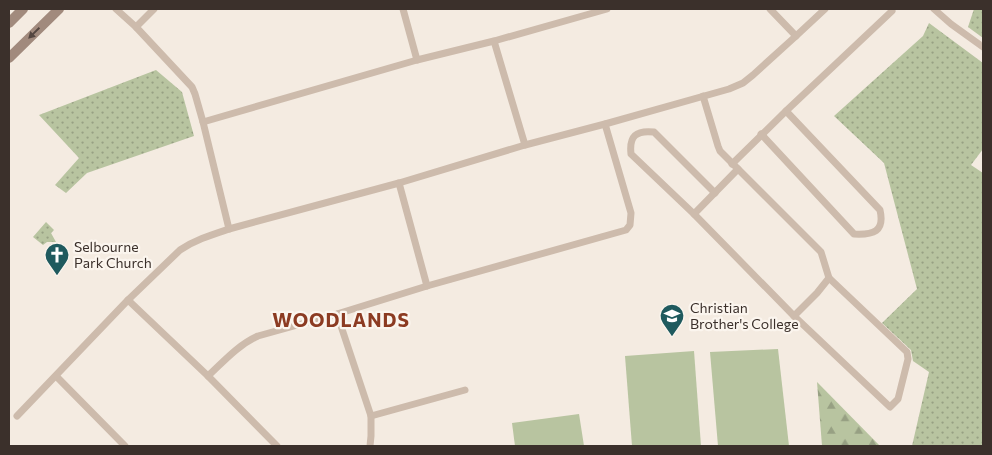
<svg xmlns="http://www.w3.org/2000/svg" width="992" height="455" font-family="Commissioner,sans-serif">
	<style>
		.grass { fill: url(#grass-dots) }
		.forest { fill: url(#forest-firs) }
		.pitch { fill: #b8c4a0 }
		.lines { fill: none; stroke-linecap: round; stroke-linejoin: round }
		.minor { stroke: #cdbbac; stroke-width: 7 }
		.secondary { stroke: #a18a7d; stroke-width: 10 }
		.oneway { fill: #544640 }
		.labels { text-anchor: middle; stroke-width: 4.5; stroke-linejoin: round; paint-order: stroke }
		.poi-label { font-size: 14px; fill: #3b302b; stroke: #fbf5ee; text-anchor: start }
		.district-label { font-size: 19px; font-weight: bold; letter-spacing: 1px; fill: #8c3b22; stroke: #fbf5ee }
	</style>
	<defs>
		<pattern id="grass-dots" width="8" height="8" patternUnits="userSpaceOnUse" patternTransform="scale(1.25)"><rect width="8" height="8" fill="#b8c4a0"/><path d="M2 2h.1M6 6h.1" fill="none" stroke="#97a083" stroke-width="1.8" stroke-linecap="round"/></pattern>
		<pattern id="forest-firs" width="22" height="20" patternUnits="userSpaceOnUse" patternTransform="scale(1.25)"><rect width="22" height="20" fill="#b8c4a0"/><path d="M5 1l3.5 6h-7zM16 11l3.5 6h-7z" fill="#97a083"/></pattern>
	</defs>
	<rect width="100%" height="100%" fill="#f4ebe1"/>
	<g class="grass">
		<polygon points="974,9 983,9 983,38 968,27"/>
		<polygon points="929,23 983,63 983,149 971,165 983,173 983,446 912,446 929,372 913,361 911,350 882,323 917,289 884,163 834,116 923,36"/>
		<polygon points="156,70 182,92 194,136 87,173 66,193 55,185 79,158 39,115"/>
		<polygon points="46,222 54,230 51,233 56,242 47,242 43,245 33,237"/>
	</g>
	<polygon class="forest" points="817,382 880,446 822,446"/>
	<g class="pitch">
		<polygon points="778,349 789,446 718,446 710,352"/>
		<polygon points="694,351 701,446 632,446 625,356"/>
		<polygon points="579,414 584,446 515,446 512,423"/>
	</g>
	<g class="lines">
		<g class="minor">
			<polyline points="116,9 136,27 192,87 195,94 203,122 229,229"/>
			<polyline points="403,9 417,60"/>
			<polyline points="770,9 796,36"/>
			<polyline points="934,9 951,24 983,47"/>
			<polyline points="136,27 154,9"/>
			<polyline points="494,41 525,145"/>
			<path d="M703 96 718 146 720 151 821 252 829 278 907 352 908 359 898 399 890 407 794 316 694 214 631 154C629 136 636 130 654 132L715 193"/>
			<polyline points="203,122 417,60 494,41 607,9"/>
			<path d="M761 134 854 234C873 235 885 232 880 210L786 111"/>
			<polyline points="732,164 786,111 892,11"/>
			<polyline points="399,183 427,286"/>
			<polyline points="694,214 738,169"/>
			<polyline points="128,300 208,376 277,446"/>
			<polyline points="337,314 371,416 371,436 370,446"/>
			<polyline points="794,316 817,293 829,278"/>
			<polyline points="56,376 125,446"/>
			<path d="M208 376C224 361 238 345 258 336L337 314 427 286 626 230 630 225 631 213 605 124"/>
			<path d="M17 416 128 300 180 250C195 240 211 235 229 229L399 183 525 145 605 124 729 89 743 83 753 75 796 36 825 9"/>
			<polyline points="371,416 465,390"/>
		</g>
		<g class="secondary">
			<polyline points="9,23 23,9"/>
			<polyline points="9,58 59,9"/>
		</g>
	</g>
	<defs><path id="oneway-solid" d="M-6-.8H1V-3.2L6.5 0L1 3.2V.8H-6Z" transform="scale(1.25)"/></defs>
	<use class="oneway" href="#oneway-solid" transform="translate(34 33) rotate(136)"/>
	<defs>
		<symbol id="church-pin" viewBox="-11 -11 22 30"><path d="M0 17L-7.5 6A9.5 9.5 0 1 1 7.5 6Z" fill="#1f5a5e" stroke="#fbf5ee"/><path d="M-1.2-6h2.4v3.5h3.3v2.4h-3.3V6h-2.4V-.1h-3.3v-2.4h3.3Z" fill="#fff"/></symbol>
		<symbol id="school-pin" viewBox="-11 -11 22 30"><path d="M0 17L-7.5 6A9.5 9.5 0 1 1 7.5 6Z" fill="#1f5a5e" stroke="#fbf5ee"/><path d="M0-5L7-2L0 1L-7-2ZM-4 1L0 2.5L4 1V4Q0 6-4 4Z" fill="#fff"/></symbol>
	</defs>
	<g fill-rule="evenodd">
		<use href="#church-pin" x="43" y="241" width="28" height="38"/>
		<use href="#school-pin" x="658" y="302" width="28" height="38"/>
	</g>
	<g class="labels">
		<g class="poi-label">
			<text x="74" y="252">Selbourne<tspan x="74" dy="16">Park Church</tspan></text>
			<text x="690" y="313">Christian<tspan x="690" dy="16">Brother's College</tspan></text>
		</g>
		<g class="district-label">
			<text x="341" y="327">WOODLANDS</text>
		</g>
	</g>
	<rect width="992" height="455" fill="none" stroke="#3b302b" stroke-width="20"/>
</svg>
